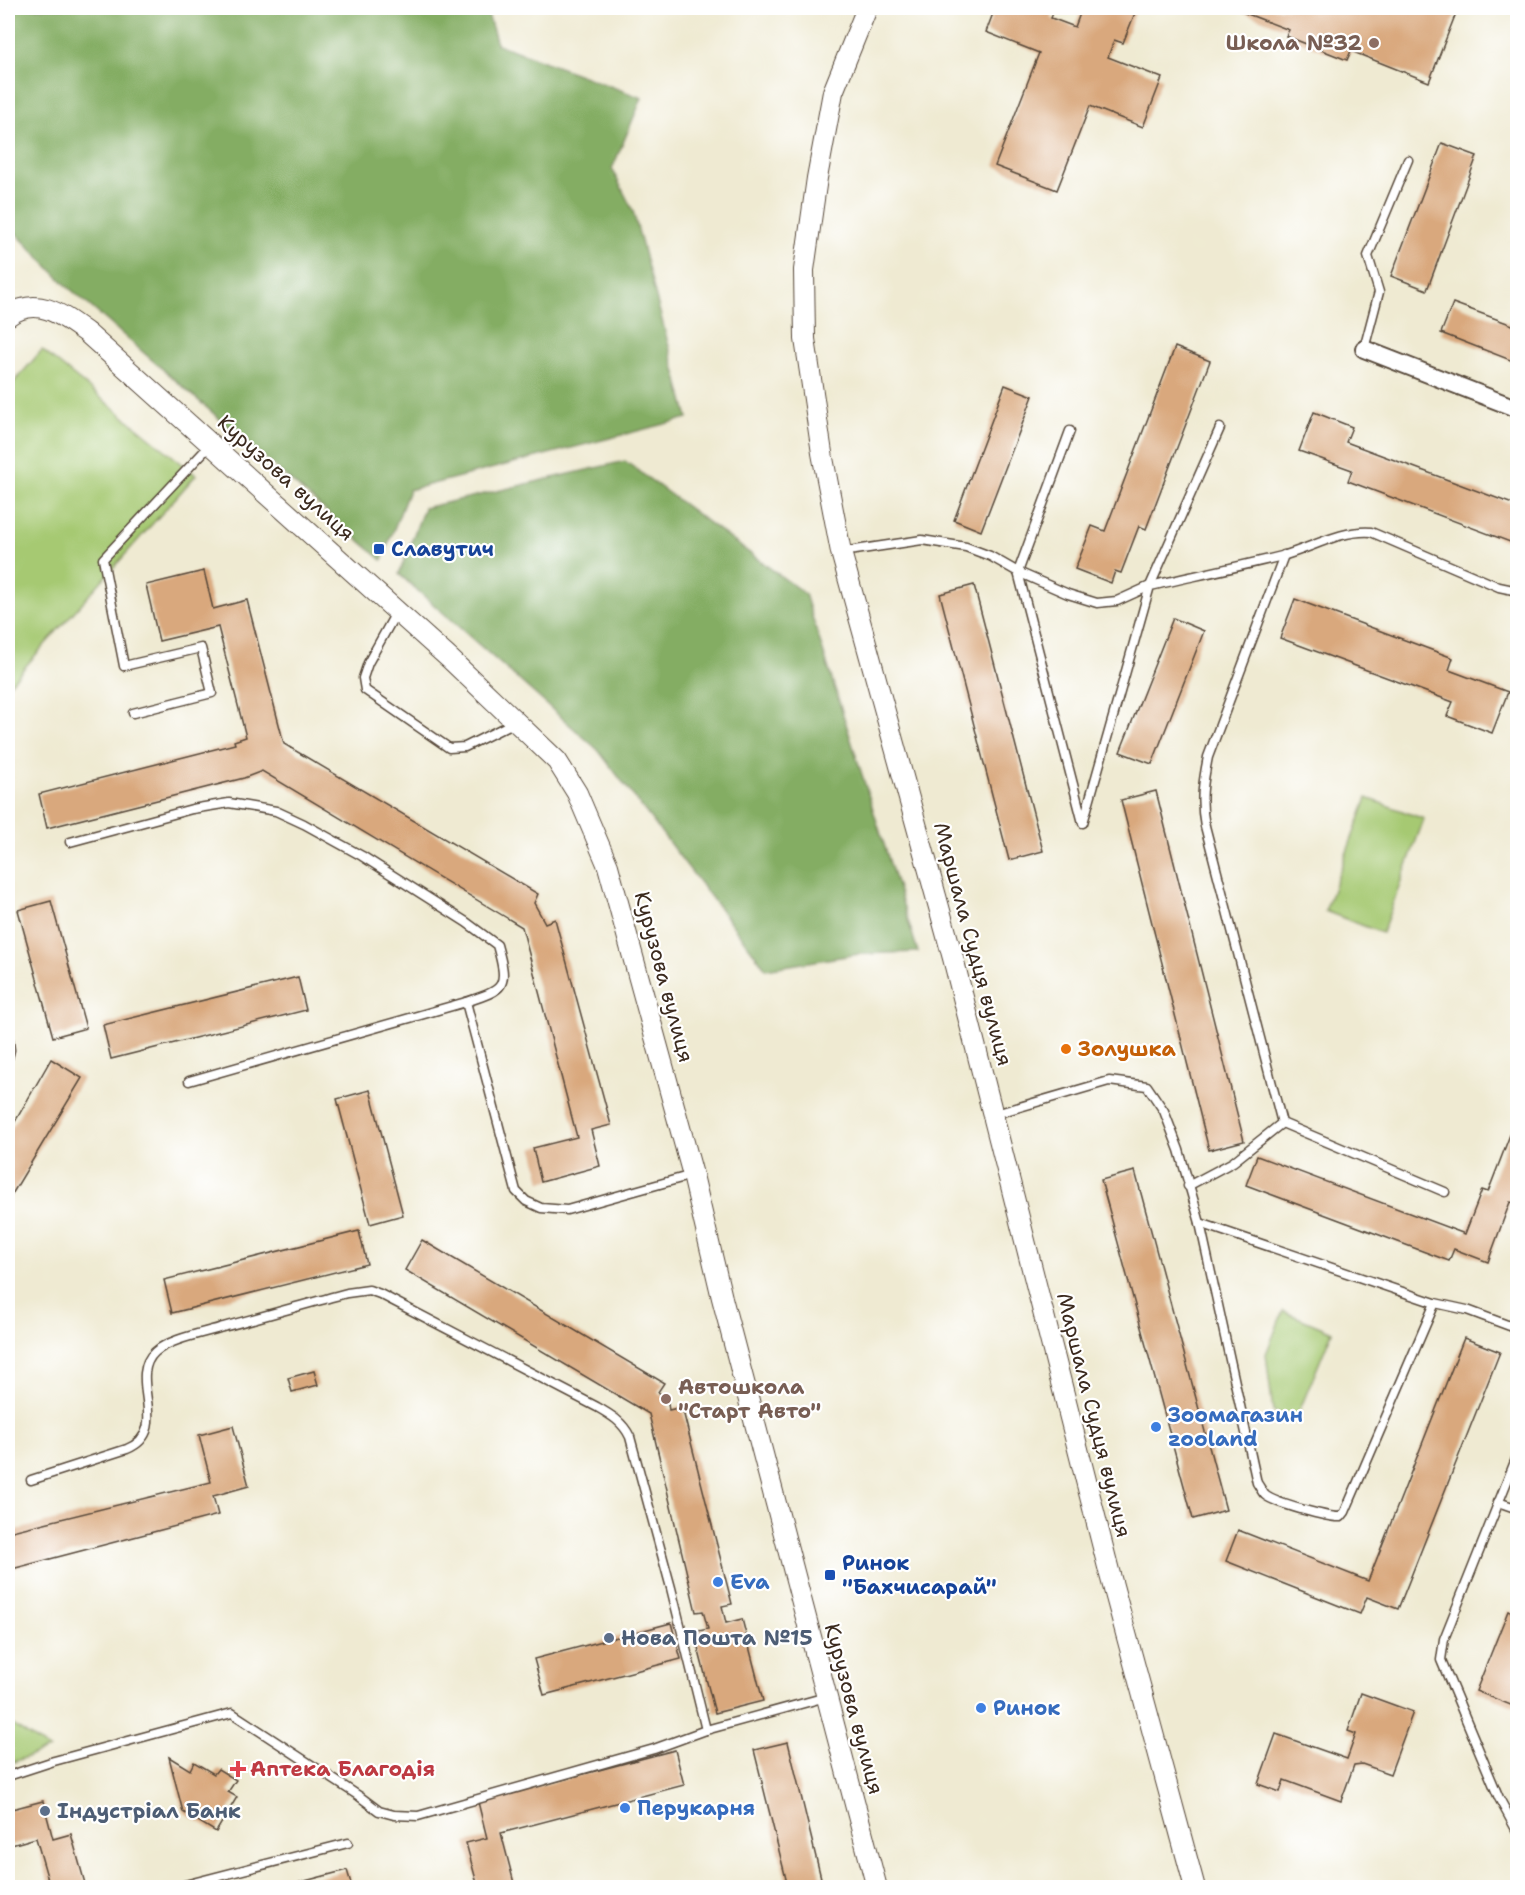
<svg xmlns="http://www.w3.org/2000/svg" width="1525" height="1895" font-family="'Shantell Sans',sans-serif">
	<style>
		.green { fill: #a6c972; stroke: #707a48; stroke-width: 1.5 }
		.forest { fill: #84ad64; stroke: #606c41; stroke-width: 1.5 }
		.building { fill: #d9a87d }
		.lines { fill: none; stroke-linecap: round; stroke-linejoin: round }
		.service-casing { stroke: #564739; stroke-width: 11 }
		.minor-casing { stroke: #564739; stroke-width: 20 }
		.tertiary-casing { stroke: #564739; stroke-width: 22 }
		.service { stroke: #fff; stroke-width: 8 }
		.minor { stroke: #fff; stroke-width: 16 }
		.tertiary { stroke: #fff; stroke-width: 20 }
		.education-dot { fill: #8d6e63; stroke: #fff; stroke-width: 2 }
		.transit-dot { fill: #1a4fb4; stroke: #fff; stroke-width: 2 }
		.food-dot { fill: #e8710a; stroke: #fff; stroke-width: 2 }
		.shop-dot { fill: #3f7fe0; stroke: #fff; stroke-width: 2 }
		.service-dot { fill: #5c6f8a; stroke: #fff; stroke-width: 2 }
		.health-dot { fill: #e0444e; stroke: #fff; stroke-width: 2 }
		.labels { text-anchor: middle; stroke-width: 4.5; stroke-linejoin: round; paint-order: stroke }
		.education-label { font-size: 21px; font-weight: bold; fill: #785e54; stroke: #fff; text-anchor: end }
		.street-label { font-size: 21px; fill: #3b2a1e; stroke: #fff }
		.transit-label { font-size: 21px; font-weight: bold; fill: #164399; stroke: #fff; text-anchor: start }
		.food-label { font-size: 21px; font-weight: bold; fill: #c56008; stroke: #fff; text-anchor: start }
		.shop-label { font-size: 21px; font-weight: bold; fill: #366cbe; stroke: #fff; text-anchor: start }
		.service-label { font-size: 21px; font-weight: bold; fill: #4e5e75; stroke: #fff; text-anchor: start }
		.health-label { font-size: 21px; font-weight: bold; fill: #be3a42; stroke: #fff; text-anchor: start }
	</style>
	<rect width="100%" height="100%" fill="#fff"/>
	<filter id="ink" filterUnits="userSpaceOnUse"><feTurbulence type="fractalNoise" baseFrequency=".0167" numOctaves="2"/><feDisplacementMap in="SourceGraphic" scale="12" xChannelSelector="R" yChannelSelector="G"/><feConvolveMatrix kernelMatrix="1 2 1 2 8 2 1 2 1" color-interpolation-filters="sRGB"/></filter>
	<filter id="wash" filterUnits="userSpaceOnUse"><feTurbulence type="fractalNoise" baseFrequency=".008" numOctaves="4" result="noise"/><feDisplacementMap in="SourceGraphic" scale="24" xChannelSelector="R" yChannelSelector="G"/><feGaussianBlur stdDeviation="1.35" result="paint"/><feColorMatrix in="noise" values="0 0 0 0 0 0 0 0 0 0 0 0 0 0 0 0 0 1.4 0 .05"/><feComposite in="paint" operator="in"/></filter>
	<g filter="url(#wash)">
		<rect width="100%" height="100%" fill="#efead2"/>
		<g class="green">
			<polygon points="42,350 196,475 8,686 8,389"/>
			<polygon points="1367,798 1424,819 1382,933 1325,911"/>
			<polygon points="1283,1311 1332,1332 1296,1419 1273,1411 1266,1354"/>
			<polygon points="8,1722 49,1749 8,1764"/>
		</g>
		<g class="forest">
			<polygon points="8,8 486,8 497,44 642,98 612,169 633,211 688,418 409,490 382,560 67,286 12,229 8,218"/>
			<polygon points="625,461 805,594 918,952 859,954 766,969 598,750 399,574 424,508"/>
		</g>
		<g id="blocks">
			<g class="building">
				<polygon points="995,8 1055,8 1051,18 1075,27 1082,8 1137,8 1123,43 1114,40 1108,57 1162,78 1143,127 1090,106 1057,190 995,166 1039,53 986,32"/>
				<polygon points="1232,8 1458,8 1429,82 1351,51 1347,60 1286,36 1289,30"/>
				<polygon points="1442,143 1477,156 1427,290 1391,276"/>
				<polygon points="1453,303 1518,327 1518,363 1441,333"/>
				<polygon points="1175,347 1210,361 1146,529 1139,526 1121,573 1115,571 1111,583 1075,569 1092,526 1105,531"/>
				<polygon points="1005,385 1033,396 981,531 954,520"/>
				<polygon points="1314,412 1352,427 1346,442 1518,506 1518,545 1348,481 1352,470 1299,451"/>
				<polygon points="204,571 213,609 247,600 284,744 538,894 534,903 545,923 555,919 611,1125 591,1130 600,1166 541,1182 533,1148 577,1137 522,927 262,771 244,778 47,828 39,794 235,744 234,741 246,737 218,627 159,641 146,585"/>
				<polygon points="974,585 1043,851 1009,860 940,594"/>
				<polygon points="1295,599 1453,658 1449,670 1508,692 1492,733 1447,716 1453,702 1280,638"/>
				<polygon points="1173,618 1204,631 1152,764 1120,752"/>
				<polygon points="1156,791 1244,1141 1209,1150 1121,800"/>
				<polygon points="51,901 86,1028 53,1037 18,910"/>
				<polygon points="298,977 306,1010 111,1059 103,1025"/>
				<polygon points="51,1059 82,1078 8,1201 8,1134"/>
				<polygon points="370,1090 403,1215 370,1224 337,1099"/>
				<polygon points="1513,1127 1518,1129 1518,1203 1510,1202 1488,1262 1454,1249 1449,1261 1246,1185 1257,1156 1465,1234 1482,1190 1488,1192"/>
				<polygon points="1135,1171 1226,1510 1193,1519 1101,1180"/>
				<polygon points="359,1231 367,1264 172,1313 164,1280"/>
				<polygon points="422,1240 664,1383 658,1392 667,1398 669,1410 682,1407 732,1604 722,1606 726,1623 742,1619 763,1701 715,1713 694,1632 708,1629 703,1611 696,1612 649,1414 405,1270"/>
				<polygon points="1464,1338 1500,1352 1398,1609 1367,1597 1360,1614 1226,1561 1238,1530 1368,1581"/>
				<polygon points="314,1371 318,1385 292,1392 288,1378"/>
				<polygon points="233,1426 249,1486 213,1496 218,1515 8,1570 8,1532 211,1482 199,1435"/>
				<polygon points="1508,1611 1518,1615 1518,1708 1476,1691"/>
				<polygon points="671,1623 681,1659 544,1695 534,1659"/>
				<polygon points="1361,1693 1413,1712 1390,1774 1362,1764 1354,1765 1341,1801 1284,1780 1280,1792 1258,1784 1276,1734 1347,1759 1356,1734 1348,1731"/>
				<polygon points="788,1742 821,1878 788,1887 754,1750"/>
				<polygon points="675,1750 684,1785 501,1833 515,1887 478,1887 466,1843 487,1838 478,1802"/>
				<polygon points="169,1757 190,1770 194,1762 214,1774 218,1769 236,1780 228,1792 237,1797 216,1832 183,1812"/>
				<polygon points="43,1801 53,1839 71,1834 86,1887 50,1887 36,1838 8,1846 8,1810"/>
				<polygon points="347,1870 352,1887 282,1887"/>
			</g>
		</g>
	</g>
	<g filter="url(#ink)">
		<use href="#blocks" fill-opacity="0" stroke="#564739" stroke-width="1.5"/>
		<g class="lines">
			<defs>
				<g id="service">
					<polyline points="1364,349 1379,292 1368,256 1408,160"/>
					<path d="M1070 431 1018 572 1083 823 1150 586C1194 576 1238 567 1282 556 1312 548 1339 530 1371 532L1499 587 1518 591"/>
					<polyline points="842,552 922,540 966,547 990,556 1018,572 1068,594 1097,603 1117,601 1150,586 1220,428"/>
					<path d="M1284 555 1208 757C1203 782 1200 801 1205 826L1282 1123 1445 1192"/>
					<polyline points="397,611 368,663 363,678 365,690 449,748 465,747 517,721"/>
					<polyline points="133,713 212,693 201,648 124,666 103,559 212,443"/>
					<path d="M70 842 192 809 229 803 276 811 304 824 362 856 466 922 497 945C509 988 505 989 466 1002L516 1191 526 1201 541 1208 567 1210 692 1175"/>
					<polyline points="8,1034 10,1050 8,1058"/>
					<polyline points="189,1081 466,1002"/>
					<polyline points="992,1115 1109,1081 1147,1086 1164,1111 1179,1150 1200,1223"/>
					<polyline points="1188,1186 1233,1162 1282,1123"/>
					<path d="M1435 1303 1345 1512 1341 1517C1329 1518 1274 1503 1265 1495 1262 1492 1260 1487 1257 1483L1200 1223 1435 1303 1467 1310 1518 1329"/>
					<polyline points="1518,1454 1444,1639 1441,1660 1499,1798 1518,1833"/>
					<path d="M31 1480 127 1449C173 1430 126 1378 155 1352 169 1339 204 1333 223 1327 265 1316 306 1304 347 1293L369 1290 380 1294 597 1407C611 1415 623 1422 630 1437L671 1588 706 1730"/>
					<polyline points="1498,1502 1518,1509"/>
					<polyline points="8,1776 54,1761 232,1713 359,1796 379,1811 394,1815 418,1816 654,1749 706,1730 826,1697"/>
					<polyline points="173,1888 348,1843"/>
				</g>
				<polyline id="minor" points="1364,349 1518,409"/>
				<g id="tertiary">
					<polyline points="867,8 833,92 817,178 804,270 805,339 822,453 841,552 953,958 1109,1571 1195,1888"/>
					<path d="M8 316C38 295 62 315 87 333L450 659 557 761 577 793 608 866 693 1175 722 1298 877 1888"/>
				</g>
			</defs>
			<use href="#service" class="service-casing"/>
			<use href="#minor" class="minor-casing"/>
			<use href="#tertiary" class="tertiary-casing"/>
			<use href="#service" class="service"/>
			<use href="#minor" class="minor"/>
			<use href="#tertiary" class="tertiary"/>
		</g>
	</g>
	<g class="education-dot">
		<circle cx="1374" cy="43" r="6"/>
		<circle cx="666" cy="1399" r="6"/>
	</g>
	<g class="transit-dot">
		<rect x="373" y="543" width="12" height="12" rx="3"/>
		<rect x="824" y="1569" width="12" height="12" rx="3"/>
	</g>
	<circle class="food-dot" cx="1066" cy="1049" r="6"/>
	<g class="shop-dot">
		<circle cx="1156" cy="1427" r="6"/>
		<circle cx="718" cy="1582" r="6"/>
		<circle cx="981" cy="1708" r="6"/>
		<circle cx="625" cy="1808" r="6"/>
	</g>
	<g class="service-dot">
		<circle cx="609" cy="1638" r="6"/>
		<circle cx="45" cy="1811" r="6"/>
	</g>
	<path class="health-dot" d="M235 1760h6v6h6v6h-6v6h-6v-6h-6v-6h6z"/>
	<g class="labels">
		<g class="education-label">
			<text x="1362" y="50">Школа №32</text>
			<text x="678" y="1394" text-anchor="start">Автошкола<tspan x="678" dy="24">"Старт Авто"</tspan></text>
		</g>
		<g class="street-label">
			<text transform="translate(286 478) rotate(42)" y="7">Курузова вулиця</text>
			<text transform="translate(973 944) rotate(75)" y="7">Маршала Судця вулиця</text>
			<text transform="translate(664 977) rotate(75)" y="7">Курузова вулиця</text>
			<text transform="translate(1094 1415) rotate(76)" y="7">Маршала Судця вулиця</text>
			<text transform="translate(854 1709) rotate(75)" y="7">Курузова вулиця</text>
		</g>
		<g class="transit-label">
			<text x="391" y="556">Славутич</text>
			<text x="842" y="1570">Ринок<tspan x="842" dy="24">"Бахчисарай"</tspan></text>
		</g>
		<g class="food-label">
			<text x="1078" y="1056">Золушка</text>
		</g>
		<g class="shop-label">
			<text x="1168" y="1422">Зоомагазин<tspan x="1168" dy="24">zooland</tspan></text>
			<text x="730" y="1589">Eva</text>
			<text x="993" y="1715">Ринок</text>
			<text x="637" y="1815">Перукарня</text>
		</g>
		<g class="service-label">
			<text x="621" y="1645">Нова Пошта №15</text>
			<text x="57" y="1818">Iндустрiал Банк</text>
		</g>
		<g class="health-label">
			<text x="250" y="1776">Аптека Благодiя</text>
		</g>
	</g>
	<rect width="1525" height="1895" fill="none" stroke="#fff" stroke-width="30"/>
</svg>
